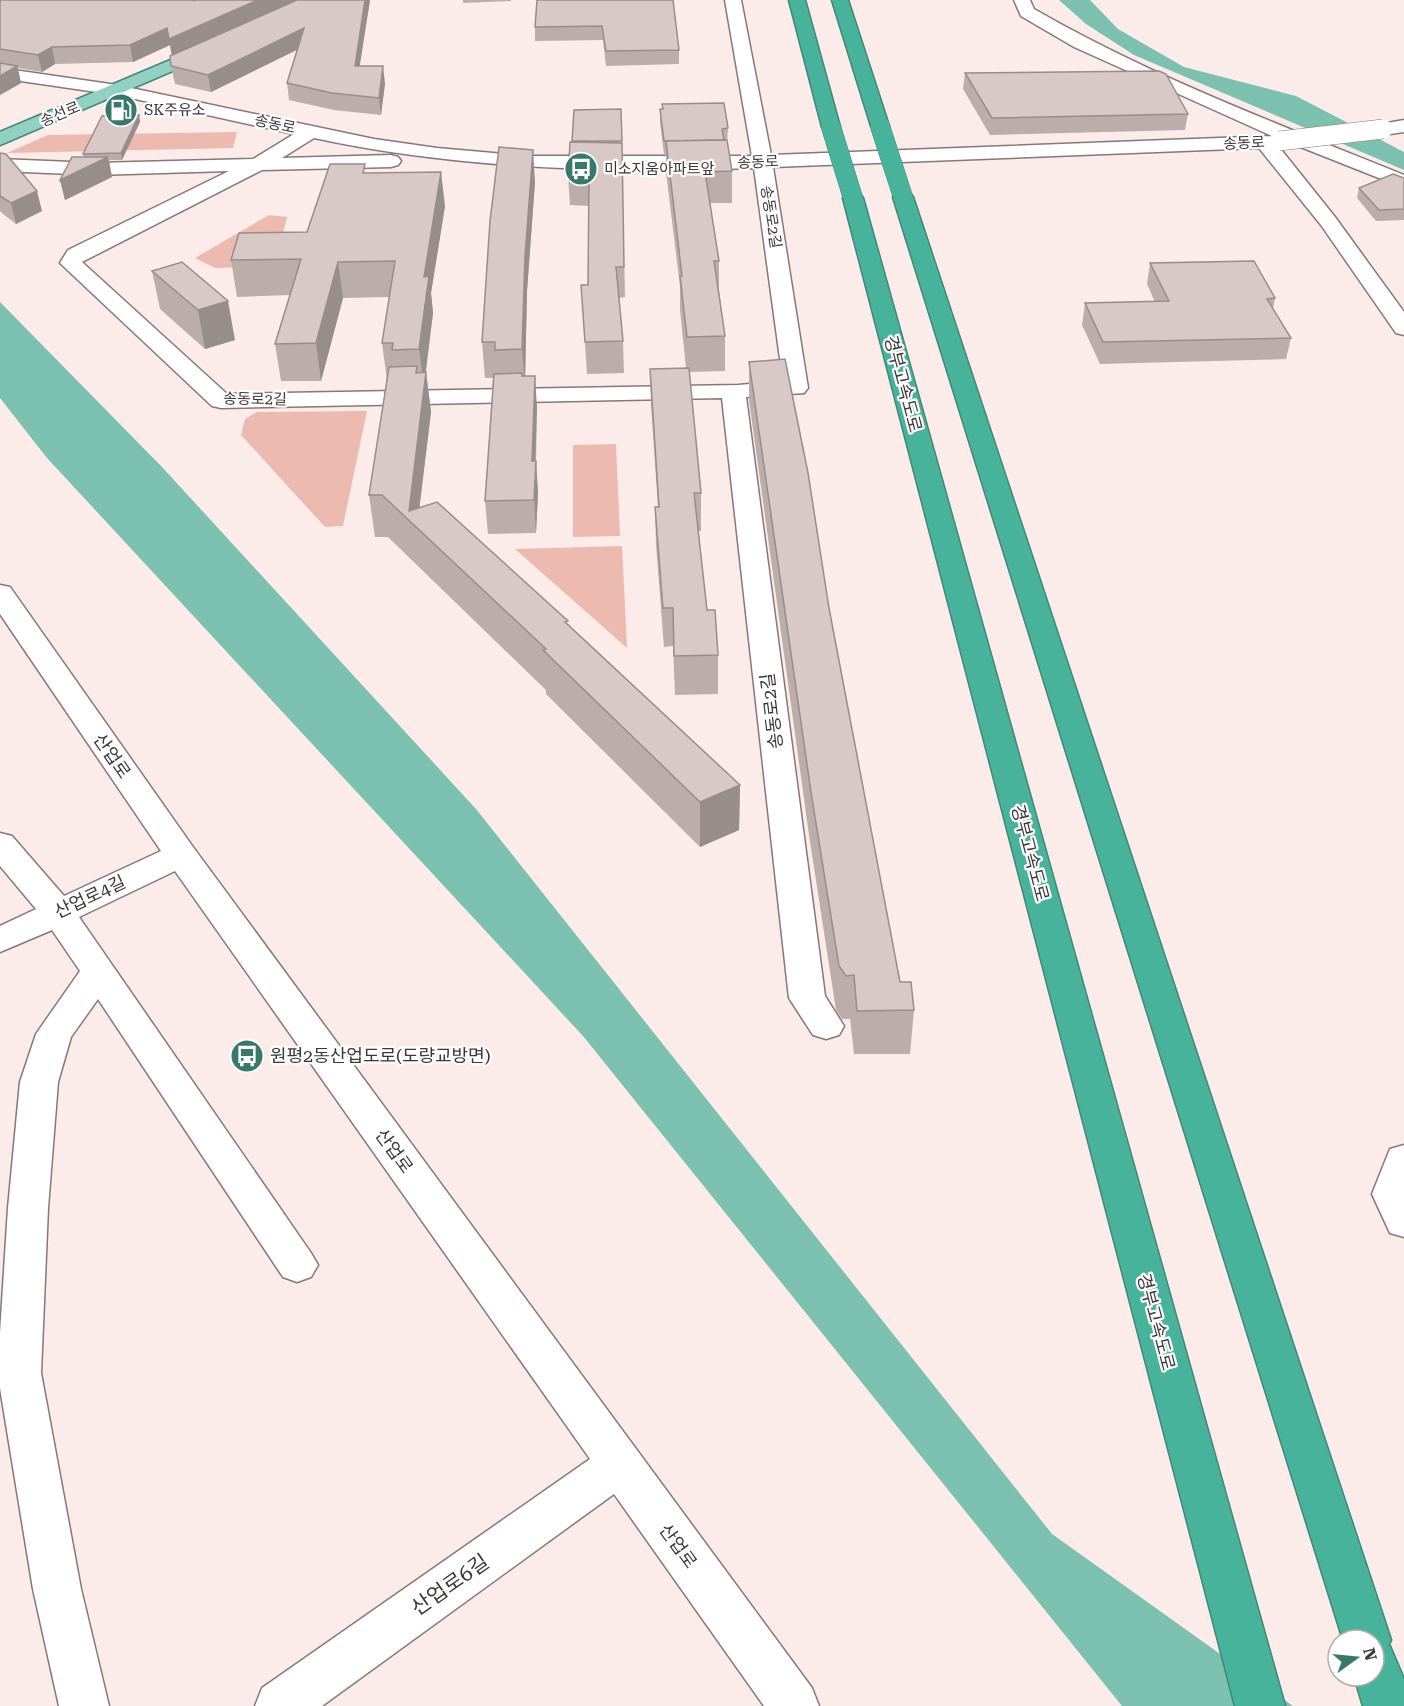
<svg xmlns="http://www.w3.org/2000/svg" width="1404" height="1706" font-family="'Roboto Serif','Noto Sans KR',serif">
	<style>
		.green { fill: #edbab0 }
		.water { fill: #7cc1af }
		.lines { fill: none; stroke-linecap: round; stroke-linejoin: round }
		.minor-casing { stroke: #867876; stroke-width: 3 }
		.major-casing { stroke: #438777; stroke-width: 3 }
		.highway-casing { stroke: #438777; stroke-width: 3 }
		.minor { fill: #fff; fill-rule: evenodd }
		.major { fill: #91d1c3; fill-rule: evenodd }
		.highway { fill: #47b39b; fill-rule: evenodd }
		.minor-bridge-casing { stroke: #867876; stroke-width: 20; stroke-linecap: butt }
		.highway-bridge-casing { stroke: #438777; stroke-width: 20; stroke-linecap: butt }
		.minor-bridge { stroke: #fff; stroke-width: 19 }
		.highway-bridge { stroke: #47b39b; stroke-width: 19 }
		.wall { fill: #baadaa }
		.shaded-wall { fill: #978d8b }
		.building { fill: #d8c9c6; stroke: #978d8b; stroke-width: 1.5 }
		.labels { text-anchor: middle; stroke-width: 4.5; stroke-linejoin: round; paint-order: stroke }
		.far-poi-label { font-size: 15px; fill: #3c3635; stroke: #fff; text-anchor: start }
		.far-street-label { font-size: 15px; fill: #3c3635; stroke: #fff }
		.street-label { font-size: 18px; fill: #3c3635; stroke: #fff }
		.poi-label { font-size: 18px; fill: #3c3635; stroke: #fff; text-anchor: start }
		.near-street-label { font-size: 21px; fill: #3c3635; stroke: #fff }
	</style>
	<rect width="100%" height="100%" fill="#fcece9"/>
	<g class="green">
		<polygon points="237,132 233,148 7,153 48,135"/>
		<polygon points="269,215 287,217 275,266 215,268 195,258"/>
		<polygon points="367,411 343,526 325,527 241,435 245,419 257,412"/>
		<polygon points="616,444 620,536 573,537 573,445"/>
		<polygon points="622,546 627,648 515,549"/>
	</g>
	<g class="water">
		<polygon points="1059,0 1090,0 1118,29 1184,67 1296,96 1404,152 1404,170 1134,55 1086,24"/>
		<polygon points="0,302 162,467 476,809 1052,1534 1293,1706 1122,1706 583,1036 47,458 0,398"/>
	</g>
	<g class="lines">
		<defs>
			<g id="minor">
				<path d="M725 0H741L771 155 1272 136 1074 47 1021 16 1014 0H1030L1034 9C1150 76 1280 125 1404 175V188L1288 142 1279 147 1335 217 1404 312V335L1396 333 1321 225 1259 148 773 167 808 388 804 393 746 397 825 996 844 1026 839 1035 826 1039 813 1035 789 998 722 398 221 408 212 406 60 263 68 250 229 171 95 175 0 171V159L95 163 253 159 294 134 117 95 0 78V68L117 85 374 139 437 148 528 156H752ZM314 138C459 169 606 173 754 168L783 381 738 385 227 394 82 262 262 170 391 167 398 165 401 161 398 157 391 155 282 158Z"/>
				<polygon points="1404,120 1404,132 1383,135 1376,133 1374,129 1376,125"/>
				<polygon points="0,585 10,587 193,847 812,1688 819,1706 764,1706 614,1494 322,1706 255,1706 262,1688 590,1459 175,871 79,917 311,1253 318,1265 311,1277 297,1282 283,1277 98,999 71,1037 58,1082 48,1208 41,1373 81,1589 109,1706 59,1706 33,1589 0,1388 0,1333 8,1208 20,1082 36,1034 80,971 52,930 0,952 0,926 36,909 0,866 0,833 12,836 64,896 161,851 0,614"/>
				<polygon points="1404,1145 1404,1237 1390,1233 1372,1194 1390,1149"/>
			</g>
			<polygon id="major" points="213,42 219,43 222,47 219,51 0,145 0,132"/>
			<g id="highway">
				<polygon points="789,0 805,0 840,127 838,131 824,131 822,127"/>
				<polygon points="832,0 848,0 889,126 887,130 873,130 871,126"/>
				<polygon points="903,191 910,193 913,197 1391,1640 1389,1644 1404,1679 1404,1706 1363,1706 1354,1676 1374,1676 1374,1640 1343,1640 893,197 896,193"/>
				<polygon points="853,192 860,194 863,198 1285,1706 1235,1706 843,198 846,194"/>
			</g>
		</defs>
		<use href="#minor" class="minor-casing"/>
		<use href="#major" class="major-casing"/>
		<use href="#highway" class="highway-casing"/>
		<use href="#minor" class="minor"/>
		<use href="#major" class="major"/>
		<use href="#highway" class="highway"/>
		<defs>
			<polyline id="minor-bridge" points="1279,141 1383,129"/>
			<g id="highway-bridge">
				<polyline points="880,126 903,197"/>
				<polyline points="831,127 853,198"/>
			</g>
		</defs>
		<use href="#minor-bridge" class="minor-bridge-casing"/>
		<use href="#highway-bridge" class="highway-bridge-casing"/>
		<use href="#minor-bridge" class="minor-bridge"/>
		<use href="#highway-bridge" class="highway-bridge"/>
	</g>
	<g class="wall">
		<polygon points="0,0 370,0 359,66 385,83 381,115 334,110 289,100 287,83 297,49 211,92 175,84 171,66 172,56 170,45 133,62 55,64 42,72 18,68 21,83 0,95"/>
		<polygon points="463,0 511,0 511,1 463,3"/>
		<polygon points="537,0 679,50 679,64 606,66 603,40 535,41 535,27"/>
		<polygon points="965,73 1188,114 1185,130 990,135 963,89"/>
		<polygon points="621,109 625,297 619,298 623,341 624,373 587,374 581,285 588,285 589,206 570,205 568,176 572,142 574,110"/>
		<polygon points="660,109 728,128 727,142 732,171 732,203 710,203 719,261 719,290 725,336 725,371 689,372 701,493 701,531 698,531 707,610 718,655 718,694 675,695 673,646 664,647 656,545 655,507 658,507 651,405 650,369 686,368 680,310 680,286 666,172 666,154 664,154 660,122"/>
		<polygon points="139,115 140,122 122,160 109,160 112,177 65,200 60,180 84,157 83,154"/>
		<polygon points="0,153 42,211 16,224 3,214 0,211"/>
		<polygon points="366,173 445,206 431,293 433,313 425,372 426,372 431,412 419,508 568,624 740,785 739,830 700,847 546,694 546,690 388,537 375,537 369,495 387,380 382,343 389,297 343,298 321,381 281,381 275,344 290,295 237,297 231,260 307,232"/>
		<polygon points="1404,178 1404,220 1376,221 1357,198 1359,188"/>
		<polygon points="535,182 527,291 525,376 537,407 536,461 538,493 536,533 488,534 485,501 493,378 485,378 482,342"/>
		<polygon points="1150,263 1275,298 1273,309 1291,338 1286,359 1100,364 1082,325 1085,303 1155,302 1147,284"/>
		<polygon points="152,271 235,340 205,349 160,309"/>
		<polygon points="749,362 829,608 900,982 914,1010 910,1054 854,1054 850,1019 842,1019 836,1010 809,835 749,400"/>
	</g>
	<g class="shaded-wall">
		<polygon points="258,0 297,0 172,56 170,45 133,62 130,45 167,28"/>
		<polygon points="365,0 370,0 357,84 355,66"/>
		<polygon points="304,28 307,45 211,92 208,75"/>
		<polygon points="52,47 55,64 42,72 38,55"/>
		<polygon points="17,66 21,83 0,95 0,76"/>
		<polygon points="383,66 385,83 381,115 379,98"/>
		<polygon points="139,115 140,122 122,160 121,153"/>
		<polygon points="533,150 535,182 527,291 525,385 522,349 525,256"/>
		<polygon points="108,157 112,177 65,200 60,180"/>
		<polygon points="441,172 445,206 431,293 433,313 424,387 419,349 424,277"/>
		<polygon points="37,191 42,211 16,224 11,203"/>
		<polygon points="338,262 343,298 321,381 316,343"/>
		<polygon points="228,301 235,340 205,349 198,310"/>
		<polygon points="426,372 431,412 417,528 409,511"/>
		<polygon points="535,376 537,407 535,470 536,461 538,493 536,533 532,461"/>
		<polygon points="740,785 739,830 700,847 700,802"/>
	</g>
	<g class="building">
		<polygon points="0,0 194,0 193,1 195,0 258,0 169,39 167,28 130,45 52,47 38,55 0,49"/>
		<polygon points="297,0 365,0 355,66 383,66 379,98 332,93 287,83 304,28 208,75 171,66 170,56"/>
		<polygon points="537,0 673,0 679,50 606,51 602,26 535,27"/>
		<polygon points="0,63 17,66 0,76"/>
		<polygon points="1159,71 1166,74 1188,114 992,118 965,73"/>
		<polygon points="724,103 728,128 722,129 724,140 664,141 660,109 663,109 662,104"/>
		<polygon points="621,109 622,141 572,141 574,110"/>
		<polygon points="139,115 121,153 83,154 102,116"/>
		<polygon points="727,140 732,171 705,172 719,261 714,261 725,336 687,337 680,276 682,276 666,141"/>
		<polygon points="570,142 622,143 624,267 616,267 623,341 585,342 581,285 588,285 589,177 568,176"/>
		<polygon points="499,147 533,150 525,256 522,349 495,350 495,342 482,342 490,221"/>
		<polygon points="0,153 6,154 37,191 11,203 0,196"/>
		<polygon points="72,157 108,157 60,180"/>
		<polygon points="330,164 365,164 363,173 441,172 424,277 429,276 419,349 392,350 393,343 382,343 395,261 338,262 316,343 275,344 301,259 231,260 239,233 307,232"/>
		<polygon points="1393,174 1404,178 1404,209 1379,210 1359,188"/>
		<polygon points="1254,261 1275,298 1267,299 1291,338 1103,342 1085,303 1169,301 1150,263"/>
		<polygon points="182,262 228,301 198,310 152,271"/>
		<polygon points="785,359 808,473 829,608 900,982 911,982 914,1010 857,1011 854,975 846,976 839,966 811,792 749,362"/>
		<polygon points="417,366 416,373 426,372 409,511 437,502 568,621 565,622 740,785 700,802 543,650 546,649 382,495 369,495 389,367"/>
		<polygon points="689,368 701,493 694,493 707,610 715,610 718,655 674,656 673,608 663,608 655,507 659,507 650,369"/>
		<polygon points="522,373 522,376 535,376 532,461 536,461 534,500 485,501 494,374"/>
	</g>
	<defs>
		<symbol id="fuel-disc" viewBox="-11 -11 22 22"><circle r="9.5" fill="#37796a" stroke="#fff"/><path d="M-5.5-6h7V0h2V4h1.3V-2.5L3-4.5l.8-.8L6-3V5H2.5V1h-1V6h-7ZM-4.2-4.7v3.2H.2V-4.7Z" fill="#fff"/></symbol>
		<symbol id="bus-disc" viewBox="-11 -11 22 22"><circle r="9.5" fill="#37796a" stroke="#fff"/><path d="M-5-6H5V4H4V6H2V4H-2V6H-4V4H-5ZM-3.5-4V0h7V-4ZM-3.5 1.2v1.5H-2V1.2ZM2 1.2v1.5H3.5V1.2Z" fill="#fff"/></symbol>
	</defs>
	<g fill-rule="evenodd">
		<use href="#fuel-disc" x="102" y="91" width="38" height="38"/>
		<use href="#bus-disc" x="562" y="150" width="38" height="38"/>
		<use href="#bus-disc" x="228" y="1037" width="38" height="38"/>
	</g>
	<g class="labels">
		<g class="far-poi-label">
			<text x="144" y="115">SK주유소</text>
			<text x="604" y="174">미소지움아파트앞</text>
		</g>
		<g class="far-street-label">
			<text transform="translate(60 114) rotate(-23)" y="5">송선로</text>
			<text transform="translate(275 124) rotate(12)" y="5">송동로</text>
			<text transform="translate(1244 143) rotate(-3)" y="5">송동로</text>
			<text transform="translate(758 162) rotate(-2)" y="5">송동로</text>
			<text transform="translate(771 217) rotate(81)" y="5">송동로2길</text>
			<text transform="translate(255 399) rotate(1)" y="5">송동로2길</text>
		</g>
		<g class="street-label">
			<text transform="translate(903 384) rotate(75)" y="6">경부고속도로</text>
			<text transform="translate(772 711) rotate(-97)" y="6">송동로2길</text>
			<text transform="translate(112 756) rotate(55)" y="6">산업로</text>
			<text transform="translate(1030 853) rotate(75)" y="6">경부고속도로</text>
			<text transform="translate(90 897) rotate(-25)" y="6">산업로4길</text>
			<text transform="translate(394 1151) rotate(54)" y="6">산업로</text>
			<text transform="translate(1156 1322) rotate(75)" y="6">경부고속도로</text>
			<text transform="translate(678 1546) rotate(54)" y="6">산업로</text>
		</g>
		<g class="poi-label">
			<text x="270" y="1062">원평2동산업도로(도량교방면)</text>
		</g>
		<g class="near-street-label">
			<text transform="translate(450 1585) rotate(-35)" y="7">산업로6길</text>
		</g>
	</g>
	<g transform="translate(1356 1658) rotate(75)"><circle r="28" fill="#ffffff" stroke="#b1afae" stroke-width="1.5"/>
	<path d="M0-4.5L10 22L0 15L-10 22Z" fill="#37796a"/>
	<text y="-9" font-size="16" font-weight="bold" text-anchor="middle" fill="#3c3635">N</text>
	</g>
</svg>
